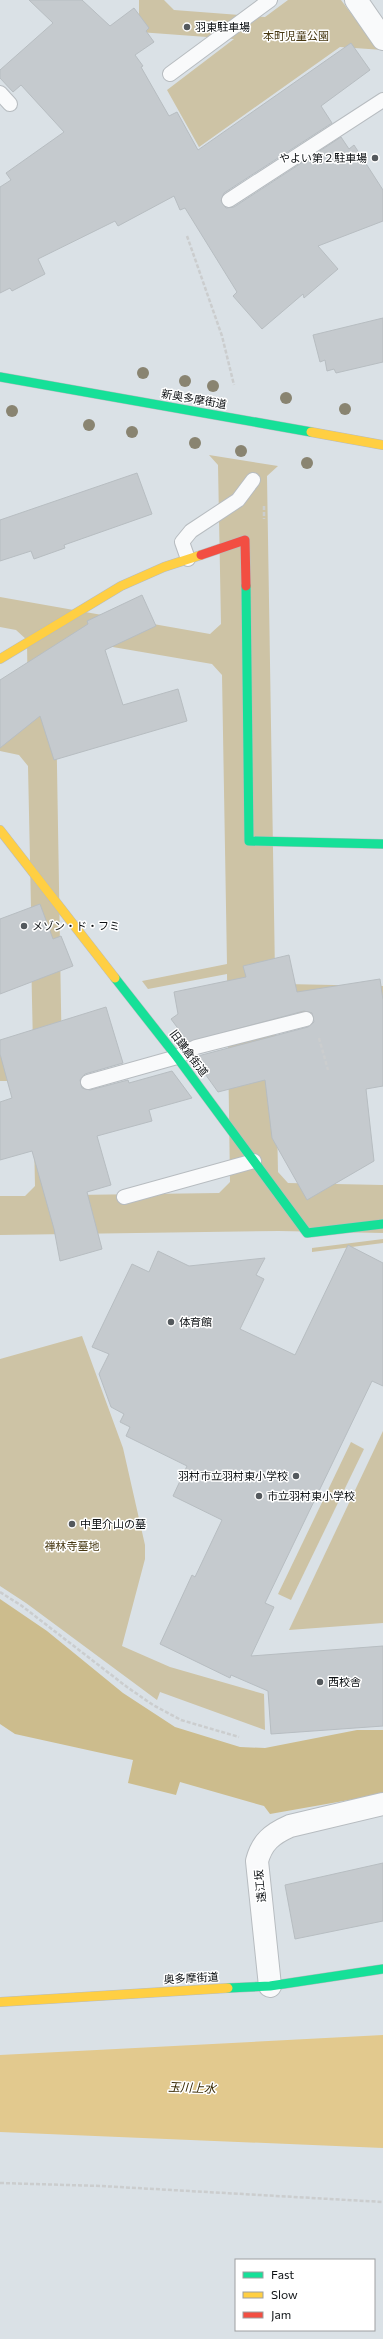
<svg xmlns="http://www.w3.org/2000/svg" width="383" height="2339" font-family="Commissioner,'Noto Sans JP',sans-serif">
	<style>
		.green { fill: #cdc3a5; fill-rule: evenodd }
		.forest { fill: #ccbc8d }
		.water { fill: #e2c98e }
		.building { fill: #c5cace; stroke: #b7bdc1 }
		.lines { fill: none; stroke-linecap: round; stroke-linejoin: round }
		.lane-casing { stroke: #b7bcc0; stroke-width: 16 }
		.street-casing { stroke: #b7bcc0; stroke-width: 24 }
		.fast-casing { stroke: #b7bcc0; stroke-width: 10 }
		.slow-casing { stroke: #b7bcc0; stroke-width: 10 }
		.jam-casing { stroke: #b7bcc0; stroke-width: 10 }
		.path { stroke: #cbcdce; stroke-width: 2.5; stroke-dasharray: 4 2; stroke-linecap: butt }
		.lane { stroke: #f9fafb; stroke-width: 14 }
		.street { stroke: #f9fafb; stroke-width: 22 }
		.fast { stroke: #16e098; stroke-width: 9 }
		.slow { stroke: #ffcf43; stroke-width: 9 }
		.jam { stroke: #f24e42; stroke-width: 9 }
		.tree { fill: #898471 }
		.poi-dot { fill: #54595d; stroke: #fff; stroke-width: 1.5 }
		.labels { text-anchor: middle; stroke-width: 3; stroke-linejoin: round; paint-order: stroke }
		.poi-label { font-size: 11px; fill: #0c1013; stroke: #fff; text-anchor: start }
		.park-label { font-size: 11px; fill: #463711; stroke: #fff }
		.street-label { font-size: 11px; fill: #0c1013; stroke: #fff }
		.water-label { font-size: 12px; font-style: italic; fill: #362701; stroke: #fff }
	</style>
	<rect width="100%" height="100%" fill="#dae1e6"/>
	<g class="green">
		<polygon points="139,0 164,0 174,10 265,17 288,0 341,0 359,24 383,26 383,50 340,47 199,147 167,90 234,39 139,32"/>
		<path d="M209 455 278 466 267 476 275 974 285 984 383 986V1015L286 1013 275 1022 278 1172 288 1183 383 1185V1233L279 1231 0 1235V1196H25L35 1186 33 1091 23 1081H0V1056H22L33 1046 31 954 0 943V919H21L31 908 28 766 19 755 0 751V726L28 720 27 640 16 630 0 627V597L210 634 221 624 218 465ZM66 639 212 664 222 675 227 964 142 981 148 989 227 974 230 1182 219 1193 74 1195 64 1185 55 648Z"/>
		<polygon points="383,1239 383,1243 312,1252 312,1248"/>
		<polygon points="82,1336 123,1448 145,1545 145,1559 122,1646 170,1667 264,1694 265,1730 160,1692 157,1700 26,1603 0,1586 0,1359"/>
		<polygon points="383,1431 383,1623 289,1630"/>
		<polygon points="351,1442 364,1449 291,1600 278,1594"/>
	</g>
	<polygon class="forest" points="0,1599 47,1631 123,1693 175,1727 240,1747 265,1748 357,1730 383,1730 383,1794 270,1814 264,1806 180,1782 176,1795 128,1783 133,1760 15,1734 0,1724"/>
	<polygon class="water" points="383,2035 383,2148 0,2132 0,2055"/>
	<g class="building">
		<polygon points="29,0 82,0 110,26 134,8 149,28 146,31 154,42 135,55 143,66 141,67 169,116 177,112 198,150 351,43 370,70 321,106 332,123 224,193 221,201 226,208 234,207 341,137 349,149 354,145 383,190 383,221 318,246 338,269 304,298 303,294 262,329 233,296 237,292 185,208 180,210 174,196 118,226 115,221 38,259 45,274 12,291 10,288 0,293 0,187 11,180 6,173 64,132 21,85 13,92 0,78 0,70 53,23"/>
		<polygon points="383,318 383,362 336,373 334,369 327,371 325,360 320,362 313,335"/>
		<polygon points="137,473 152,514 64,545 65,548 34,559 31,551 0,561 0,520"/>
		<polygon points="142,595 156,626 105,650 123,705 178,689 187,721 54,760 40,716 0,748 0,680 88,624 87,621"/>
		<polygon points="40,904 53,939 61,936 73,966 0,994 0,919"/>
		<polygon points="289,955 297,992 380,979 383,1000 383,1086 366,1089 374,1161 307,1200 272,1138 265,1080 218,1092 198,1064 203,1063 198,1056 308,1027 314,1022 312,1013 304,1011 188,1042 171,1019 178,1014 174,992 246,977 243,966"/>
		<polygon points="106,1007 123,1063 85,1074 80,1080 82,1088 90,1090 128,1080 129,1083 172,1071 192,1098 149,1110 152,1121 97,1136 111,1185 87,1192 102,1249 60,1261 54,1229 32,1151 0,1160 0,1102 12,1098 0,1054 0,1040"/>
		<polygon points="348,1245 383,1263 383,1386 372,1381 265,1603 274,1607 251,1656 383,1646 383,1726 271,1734 268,1691 231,1675 230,1678 160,1644 192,1575 195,1577 222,1520 173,1496 187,1466 126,1436 130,1427 120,1422 124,1414 111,1407 99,1374 109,1354 92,1347 132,1264 149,1272 158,1251 189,1266 265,1258 256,1275 264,1279 240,1329 295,1355"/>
		<polygon points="383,1863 383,1921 295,1939 285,1885"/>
	</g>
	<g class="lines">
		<defs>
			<g id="lane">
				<polyline points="170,74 270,0"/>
				<polyline points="0,93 10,104"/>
				<polyline points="229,200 383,100"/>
				<polyline points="188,559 182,542 191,531 238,500 253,480"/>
				<polyline points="88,1082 177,1057 196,1047 306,1019"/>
				<polyline points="124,1197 254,1161"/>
			</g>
			<g id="street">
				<polyline points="356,0 383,39"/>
				<path d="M270 1986 257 1861C262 1842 272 1834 290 1826L383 1804"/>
			</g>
			<g id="fast">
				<polyline points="0,377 311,432"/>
				<polyline points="246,586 249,841 383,844"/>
				<polyline points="115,978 177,1057 307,1233 383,1224"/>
				<polyline points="228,1988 270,1986 383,1969"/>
			</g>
			<g id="slow">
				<polyline points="311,432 383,445"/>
				<polyline points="0,659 121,586 164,567 201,555"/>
				<polyline points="0,830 115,978"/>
				<polyline points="0,2002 228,1988"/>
			</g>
			<polyline id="jam" points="201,555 245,540 246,586"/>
		</defs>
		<use href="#lane" class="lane-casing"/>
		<use href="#street" class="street-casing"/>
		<use href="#fast" class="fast-casing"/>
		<use href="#slow" class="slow-casing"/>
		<use href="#jam" class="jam-casing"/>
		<g class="path">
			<polyline points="187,236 222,336 234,385"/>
			<polyline points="264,506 264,519"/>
			<polyline points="319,1038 328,1070"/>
			<polyline points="0,1592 22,1606 127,1687 153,1705 181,1720 239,1737"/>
			<polyline points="0,2183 101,2186 383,2202"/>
		</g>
		<use href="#lane" class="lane"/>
		<use href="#street" class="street"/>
		<use href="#fast" class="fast"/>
		<use href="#slow" class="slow"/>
		<use href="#jam" class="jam"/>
	</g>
	<g class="tree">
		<circle cx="143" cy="373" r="6"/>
		<circle cx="185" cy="381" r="6"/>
		<circle cx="213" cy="386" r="6"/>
		<circle cx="286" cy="398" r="6"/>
		<circle cx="345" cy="409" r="6"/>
		<circle cx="12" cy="411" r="6"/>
		<circle cx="89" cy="425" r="6"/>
		<circle cx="132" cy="432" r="6"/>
		<circle cx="195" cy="443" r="6"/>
		<circle cx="241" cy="451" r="6"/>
		<circle cx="307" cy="463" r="6"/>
	</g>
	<g class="poi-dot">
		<circle cx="187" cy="27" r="4"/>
		<circle cx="375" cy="158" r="4"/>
		<circle cx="24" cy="926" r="4"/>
		<circle cx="171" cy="1322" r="4"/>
		<circle cx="296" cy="1476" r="4"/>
		<circle cx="259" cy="1496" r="4"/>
		<circle cx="72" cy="1524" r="4"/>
		<circle cx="320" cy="1682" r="4"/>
	</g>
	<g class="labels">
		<g class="poi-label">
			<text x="195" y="31">羽東駐車場</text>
			<text x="367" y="162" text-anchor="end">やよい第２駐車場</text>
			<text x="32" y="930">メゾン・ド・フミ</text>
			<text x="179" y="1326">体育館</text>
			<text x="288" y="1480" text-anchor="end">羽村市立羽村東小学校</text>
			<text x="267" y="1500">市立羽村東小学校</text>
			<text x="80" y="1528">中里介山の墓</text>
			<text x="328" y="1686">西校舎</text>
		</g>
		<g class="park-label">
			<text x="296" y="40">本町児童公園</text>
			<text x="72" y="1550">禅林寺墓地</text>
		</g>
		<g class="street-label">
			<text transform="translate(194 399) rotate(10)" y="4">新奥多摩街道</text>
			<text transform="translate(189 1053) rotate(53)" y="4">旧鎌倉街道</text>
			<text transform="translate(260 1886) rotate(-96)" y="4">遠江坂</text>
			<text transform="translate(191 1978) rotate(-3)" y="4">奥多摩街道</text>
		</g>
		<g class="water-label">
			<text transform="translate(192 2088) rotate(2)" y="4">玉川上水</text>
		</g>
	</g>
	<rect x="235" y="2259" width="140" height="72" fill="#ffffff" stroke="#9e9fa1"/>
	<rect x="243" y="2272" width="20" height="6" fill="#16e098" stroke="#9e9fa1"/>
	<text x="271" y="2279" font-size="12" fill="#0c1013">Fast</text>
	<rect x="243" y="2292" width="20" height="6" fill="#ffcf43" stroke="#9e9fa1"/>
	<text x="271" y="2299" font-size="12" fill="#0c1013">Slow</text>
	<rect x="243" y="2312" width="20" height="6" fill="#f24e42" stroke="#9e9fa1"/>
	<text x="271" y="2319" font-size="12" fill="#0c1013">Jam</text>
</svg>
